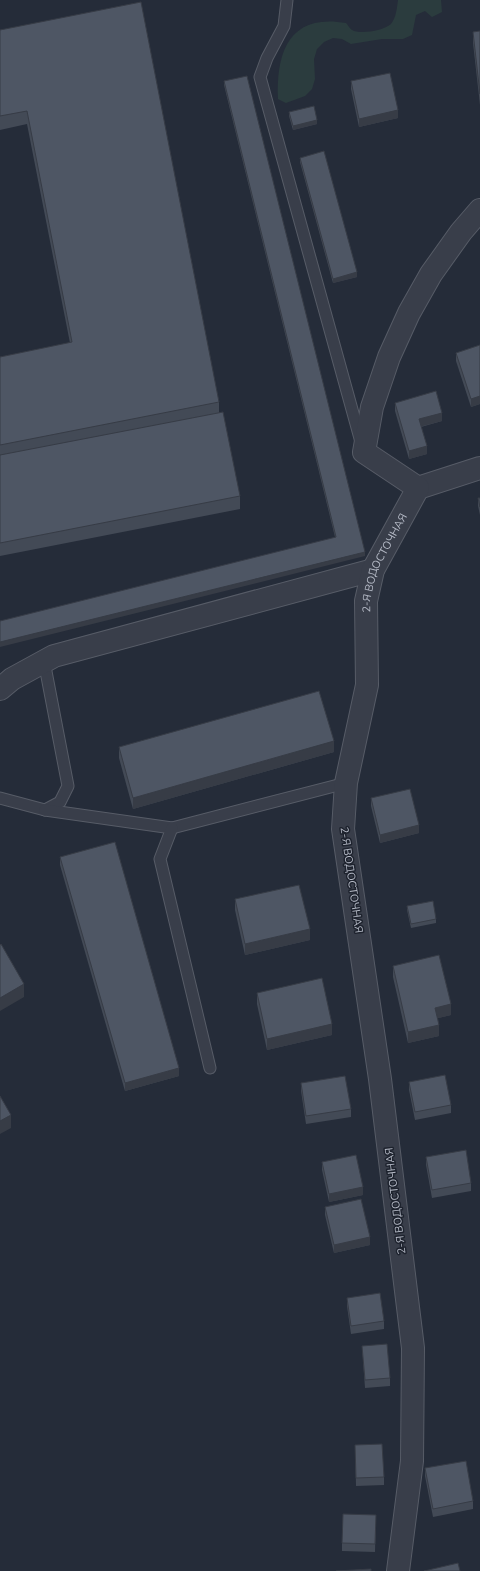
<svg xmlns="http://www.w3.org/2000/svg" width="480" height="1571" font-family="'Nunito Sans',sans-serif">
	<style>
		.green { fill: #2b3c3e }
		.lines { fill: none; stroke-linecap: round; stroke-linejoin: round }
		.lane-casing { stroke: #575c67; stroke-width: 13 }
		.street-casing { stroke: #575c67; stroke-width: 24 }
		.lane { stroke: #393e4a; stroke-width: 11 }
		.street { stroke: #393e4a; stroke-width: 22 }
		.wall { fill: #434a56 }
		.shaded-wall { fill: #373c46 }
		.building { fill: #4e5664; stroke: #373c46 }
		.labels { text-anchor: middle; stroke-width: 3; stroke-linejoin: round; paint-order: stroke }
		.street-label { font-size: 11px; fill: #b4b9c5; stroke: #1e232e }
	</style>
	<rect width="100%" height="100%" fill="#252c39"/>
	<path class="green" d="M398 0H441L442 12 432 17 425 11 416 15 412 35 403 39H382L351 44 342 39 333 38 324 42 317 49 314 59 315 79 312 89 305 96 286 103 278 99C276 51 290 13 346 23 348 25 350 29 352 30 360 35 385 30 391 24 396 18 397 8 398 0Z"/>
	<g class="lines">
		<defs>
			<g id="lane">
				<polyline points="287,0 284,26 267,58 260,77 361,442"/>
				<polyline points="0,798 45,810 60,802 68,786 44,661"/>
				<polyline points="45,810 172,828 346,783"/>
				<polyline points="172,828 160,859 210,1068"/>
			</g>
			<g id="street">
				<polyline points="418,488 480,468"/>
				<polyline points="0,689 12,679 54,656 373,570"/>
				<path id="s1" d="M398 1571 412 1461 413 1348 380 1079 343 829 346 783 367 685 366 601 373 570 418 488 364 452 372 407 389 357 409 313 431 274 461 232 480 210"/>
			</g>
		</defs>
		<use href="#lane" class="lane-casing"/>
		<use href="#street" class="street-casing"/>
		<use href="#lane" class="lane"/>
		<use href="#street" class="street"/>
	</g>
	<g class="wall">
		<polygon points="0,30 219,402 219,412 240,496 240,509 0,556 0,357 70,343 27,124 0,130"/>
		<polygon points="480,31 480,105 473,43 473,32"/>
		<polygon points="224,81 365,556 335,537 224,85"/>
		<polygon points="351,81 398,118 359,127 351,89"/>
		<polygon points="289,112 317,124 293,130 289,116"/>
		<polygon points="300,158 357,277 333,283 300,162"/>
		<polygon points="480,345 480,404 471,407 456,361 456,353"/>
		<polygon points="395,403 442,421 421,427 427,454 409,459 395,411"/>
		<polygon points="478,498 480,498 480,515 478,506"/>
		<polygon points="119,747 334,752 133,809 119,758"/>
		<polygon points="371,798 419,833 380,843 371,806"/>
		<polygon points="60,857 179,1076 125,1091 60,865"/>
		<polygon points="235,899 310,940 245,955 235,910"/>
		<polygon points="407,906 436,919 436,923 411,928 407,910"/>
		<polygon points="393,966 451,1015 438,1018 439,1036 408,1043 393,977"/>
		<polygon points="257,993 332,1035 267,1050 257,1004"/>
		<polygon points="409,1082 451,1105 451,1113 415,1120 409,1090"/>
		<polygon points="301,1083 351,1109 351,1117 306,1124 301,1091"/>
		<polygon points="426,1157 471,1183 471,1191 432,1198 426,1165"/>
		<polygon points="322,1162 363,1195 329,1202 322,1170"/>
		<polygon points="325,1207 370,1245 334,1253 325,1215"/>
		<polygon points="347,1298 384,1321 384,1329 351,1334 347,1306"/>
		<polygon points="362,1346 390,1378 390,1386 365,1388"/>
		<polygon points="355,1445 384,1477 384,1485 356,1486"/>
		<polygon points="425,1468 473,1501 473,1509 433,1517 425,1476"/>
		<polygon points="376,1515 375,1552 342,1551 342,1543"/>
	</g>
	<g class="shaded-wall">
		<polygon points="398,110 398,118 359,127 359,119"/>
		<polygon points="317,120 317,124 293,130 293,126"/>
		<polygon points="357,272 357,277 333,283 333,279"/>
		<polygon points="480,396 480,404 471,407 471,399"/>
		<polygon points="442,413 442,421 419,427 419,419"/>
		<polygon points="427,446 427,454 409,459 409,451"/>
		<polygon points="365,552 365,556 0,647 0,642"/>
		<polygon points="334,741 334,752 133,809 133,798"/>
		<polygon points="419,825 419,833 380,843 380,835"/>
		<polygon points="310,929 310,940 245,955 245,944"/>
		<polygon points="24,984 24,997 0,1011 0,998"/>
		<polygon points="451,1004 451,1015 435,1019 435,1008"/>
		<polygon points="332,1024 332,1035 267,1050 267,1039"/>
		<polygon points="439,1025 439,1036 408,1043 408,1032"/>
		<polygon points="179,1068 179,1076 125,1091 125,1083"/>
		<polygon points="11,1115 11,1128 0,1134 0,1121"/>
		<polygon points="363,1187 363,1195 329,1202 329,1194"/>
		<polygon points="370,1237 370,1245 334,1253 334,1245"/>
	</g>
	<g class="building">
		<polygon points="141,2 219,402 0,445 0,357 72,342 27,111 0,116 0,30"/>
		<polygon points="480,31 480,94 473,32"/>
		<polygon points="390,73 398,110 359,119 351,81"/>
		<polygon points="247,76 365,552 0,642 0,621 336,537 224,81"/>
		<polygon points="314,106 317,120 293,126 289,112"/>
		<polygon points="324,151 357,272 333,279 300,158"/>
		<polygon points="480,345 480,396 471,399 456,353"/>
		<polygon points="436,391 442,413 419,419 427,446 409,451 395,403"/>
		<polygon points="223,412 240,496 0,543 0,455"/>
		<polygon points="478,498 480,498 480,507"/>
		<polygon points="319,691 334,741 133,798 119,747"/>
		<polygon points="410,789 419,825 380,835 371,798"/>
		<polygon points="115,842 179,1068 125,1083 60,857"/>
		<polygon points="299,885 310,929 245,944 235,899"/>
		<polygon points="433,901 436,919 411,924 407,906"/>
		<polygon points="1,944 24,984 0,998 0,945"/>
		<polygon points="439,955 451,1004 435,1008 439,1025 408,1032 393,966"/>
		<polygon points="322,978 332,1024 267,1039 257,993"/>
		<polygon points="445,1075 451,1105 415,1112 409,1082"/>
		<polygon points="345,1076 351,1109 306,1116 301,1083"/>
		<polygon points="0,1096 11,1115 0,1121"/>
		<polygon points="466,1150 471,1183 432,1190 426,1157"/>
		<polygon points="356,1155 363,1187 329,1194 322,1162"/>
		<polygon points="361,1199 370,1237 334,1245 325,1207"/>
		<polygon points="380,1293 384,1321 351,1326 347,1298"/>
		<polygon points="387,1344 390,1378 365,1380 362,1346"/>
		<polygon points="382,1444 384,1477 356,1478 355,1445"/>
		<polygon points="466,1461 473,1501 433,1509 425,1468"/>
		<polygon points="343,1514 376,1515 375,1544 342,1543"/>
		<polygon points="458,1563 460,1571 424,1571"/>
		<polygon points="371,1569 371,1571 336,1571"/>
	</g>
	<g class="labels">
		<g class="street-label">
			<text dy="4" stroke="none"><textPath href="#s1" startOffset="1020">2-Я ВОДОСТОЧНАЯ</textPath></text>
			<text transform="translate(352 880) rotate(82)" y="4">2-Я ВОДОСТОЧНАЯ</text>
			<text transform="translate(395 1201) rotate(-97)" y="4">2-Я ВОДОСТОЧНАЯ</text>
		</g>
	</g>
</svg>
